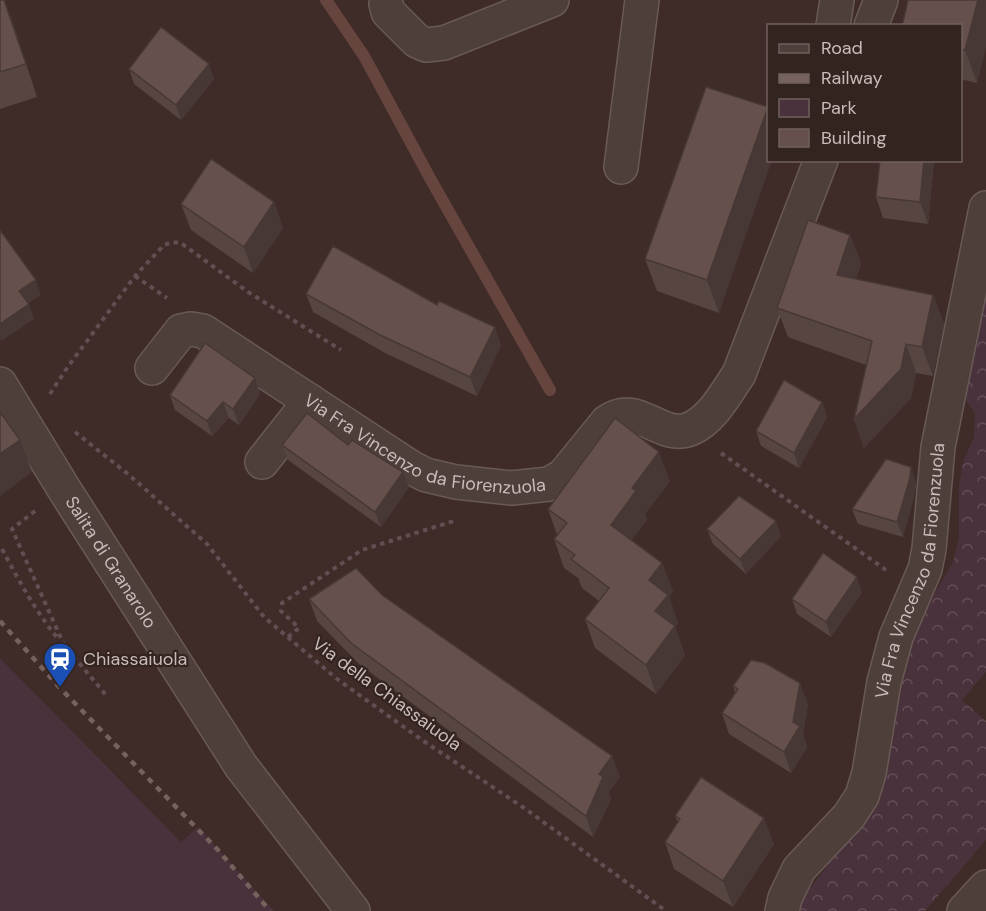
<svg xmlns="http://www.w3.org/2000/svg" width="986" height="911" font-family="'DM Sans',sans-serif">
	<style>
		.green { fill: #4a323c }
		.forest { fill: url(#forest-crowns) }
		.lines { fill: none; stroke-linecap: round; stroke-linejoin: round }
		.stream { stroke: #66453e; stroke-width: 12 }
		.minor-casing { stroke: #695a56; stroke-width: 36 }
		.path { stroke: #634e54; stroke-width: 4; stroke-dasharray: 4.5 4.5; stroke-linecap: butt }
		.minor { stroke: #4f3f3b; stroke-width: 33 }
		.rail { stroke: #75625d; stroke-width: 4.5; stroke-dasharray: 6 6; stroke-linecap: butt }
		.wall { fill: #574541 }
		.shaded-wall { fill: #473835 }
		.building { fill: #65504c; stroke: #473835; stroke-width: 1.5 }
		.labels { text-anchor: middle; stroke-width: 4.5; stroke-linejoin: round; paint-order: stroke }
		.street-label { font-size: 18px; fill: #c9bbb8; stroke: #342420 }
		.poi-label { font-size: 18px; fill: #c9bbb8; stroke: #342420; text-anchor: start }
	</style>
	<defs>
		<pattern id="forest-crowns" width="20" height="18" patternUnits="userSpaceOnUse" patternTransform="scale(1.5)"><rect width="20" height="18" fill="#4a323c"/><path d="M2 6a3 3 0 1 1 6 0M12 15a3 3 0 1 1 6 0" fill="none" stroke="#634e56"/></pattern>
	</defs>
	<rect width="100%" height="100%" fill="#3f2b27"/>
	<polygon class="green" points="0,658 181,842 198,827 274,911 0,911"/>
	<polygon class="forest" points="986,278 986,672 962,700 986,721 986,840 925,911 795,911 796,907 864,818 896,662 953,562 959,537 959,486 963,462 974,437 975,413 961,394"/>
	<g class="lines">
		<polyline class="stream" points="326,0 364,56 431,180 550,390"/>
		<defs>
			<g id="minor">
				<polyline points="386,4 388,12 417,41 426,45 444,43 552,0"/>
				<polyline points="833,26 837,0"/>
				<polyline points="871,26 881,0"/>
				<polyline points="621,167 642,0"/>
				<path id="s1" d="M152 368 181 331 191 329 203 331 412 468 426 475 456 482 512 488 549 484 563 476 607 422C638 399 660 441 690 429 712 420 726 393 739 374L821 160"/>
				<path id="s2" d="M0 384 64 489 241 766 353 911"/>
				<polyline points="262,462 310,401"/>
				<path id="s3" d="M782 911 785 898 799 869 849 816 862 796 869 773 884 682 896 637 925 569 929 549 938 447 986 208"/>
				<polyline points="964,911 986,887"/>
			</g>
		</defs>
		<use href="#minor" class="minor-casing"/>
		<g class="path">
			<polyline points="135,276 167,298"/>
			<polyline points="50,394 67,368 135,276 164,245 172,242 181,243 248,292 341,350"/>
			<polyline points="75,432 128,474 207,544 264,617 337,679 422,740 524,808 666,911"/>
			<polyline points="721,453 886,570"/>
			<polyline points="35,511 12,529 64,645 106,695"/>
			<path d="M2 549C19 581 36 612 59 640"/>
			<polyline points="288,637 299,628 281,611 282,603 362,550 454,521"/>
		</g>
		<use href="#minor" class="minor"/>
		<polyline class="rail" points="0,621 60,688 218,850 270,911"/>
	</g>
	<g class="wall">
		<polygon points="0,0 11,17 37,97 0,109"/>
		<polygon points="986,0 977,83 960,79 960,26"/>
		<polygon points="129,69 214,79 181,120 134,84"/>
		<polygon points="706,87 719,313 657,291 645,259"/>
		<polygon points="880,160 934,160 928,224 883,218 876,197"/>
		<polygon points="274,202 283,228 253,273 191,230 181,204"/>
		<polygon points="850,235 861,264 856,279 933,295 944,324 933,376 916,373 911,398 864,448 854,419 866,365 788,337 777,308"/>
		<polygon points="306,294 437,305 501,345 477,396 387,354 313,312"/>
		<polygon points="255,378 260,394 239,425 229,418 212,436 175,410 170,395"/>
		<polygon points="822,402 827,417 799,468 761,446 756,431"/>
		<polygon points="282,445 403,472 409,487 381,527 288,460"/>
		<polygon points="670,481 645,514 647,520 631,540 662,563 673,592 669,597 678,623 675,627 685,655 656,694 595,648 585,619 599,601 582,588 578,578 564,568 554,539 557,535 548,509"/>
		<polygon points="916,482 915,493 903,537 858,524 852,509"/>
		<polygon points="707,529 781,536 746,574 713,544"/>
		<polygon points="862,592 831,637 797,614 792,599"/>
		<polygon points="382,595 612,756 620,777 609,792 611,799 593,837 359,664 317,621 309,599"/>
		<polygon points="733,686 808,704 803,734 807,747 791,773 729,734 722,713 735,692"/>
		<polygon points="675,816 774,844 733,907 674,869 665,842 678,823"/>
	</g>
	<g class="shaded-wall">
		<polygon points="4,0 11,17 37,97 26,64"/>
		<polygon points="978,0 986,0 986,48 977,83 965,50"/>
		<polygon points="209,64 214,79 181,120 176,105"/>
		<polygon points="768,107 768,160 772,160 719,313 707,280"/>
		<polygon points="924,160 934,160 928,224 920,202"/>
		<polygon points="274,202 283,228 253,273 244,247"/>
		<polygon points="850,235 861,264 847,304 837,275"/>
		<polygon points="36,280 41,295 25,306 19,291"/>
		<polygon points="933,295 944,324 933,376 922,347"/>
		<polygon points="29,304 34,319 1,341 0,337 0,324"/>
		<polygon points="495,327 501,345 477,396 470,377"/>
		<polygon points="906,344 916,373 911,398 864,448 854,419"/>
		<polygon points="255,378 260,394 239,425 233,409"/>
		<polygon points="223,402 229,418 212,436 207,421"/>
		<polygon points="822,402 827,417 799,468 794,453"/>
		<polygon points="20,440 32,472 0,496 0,454"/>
		<polygon points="659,452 670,481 645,514 647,520 621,554 611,525 632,488"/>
		<polygon points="911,467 916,482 915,493 903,537 897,522"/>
		<polygon points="403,472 409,487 381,527 375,512"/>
		<polygon points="776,521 781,536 746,574 740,559"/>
		<polygon points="662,563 673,592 669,597 678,623 675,627 685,655 656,694 646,665 655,611 649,580"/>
		<polygon points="857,577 862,592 831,637 826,622"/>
		<polygon points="800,683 808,704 803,734 807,747 791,773 784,752 793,722"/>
		<polygon points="612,756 620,777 609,792 611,799 593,837 586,816 599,774"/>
		<polygon points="764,818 774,844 733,907 723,881"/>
	</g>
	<g class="building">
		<polygon points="0,0 4,0 26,64 0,72"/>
		<polygon points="908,0 978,0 965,50 960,49 960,26 902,26"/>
		<polygon points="161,27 209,64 176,105 129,69"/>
		<polygon points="706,87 768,107 707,280 645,259"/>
		<polygon points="211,159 274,202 244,247 181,204"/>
		<polygon points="880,160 924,160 920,202 876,197"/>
		<polygon points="808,220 850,235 837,275 933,295 922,347 906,344 901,369 854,419 872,341 777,308"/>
		<polygon points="0,230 36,280 19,291 29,304 0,324"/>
		<polygon points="333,246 437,305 439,301 495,327 470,377 380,335 306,294"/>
		<polygon points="205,343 255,378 233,409 223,402 207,421 170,395"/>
		<polygon points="784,380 822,402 794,453 756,431"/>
		<polygon points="0,412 20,440 0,454"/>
		<polygon points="307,413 348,445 352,440 403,472 375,512 282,445"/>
		<polygon points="615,418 659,452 632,488 636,491 611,525 662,563 649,580 668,595 655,611 675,626 646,665 585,619 609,588 571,559 575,555 554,539 567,523 548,509"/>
		<polygon points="886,459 911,467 910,478 897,522 852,509"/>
		<polygon points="739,496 776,521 740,559 707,529"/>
		<polygon points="823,553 857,577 826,622 792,599"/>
		<polygon points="356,568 382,595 612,756 599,774 603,777 586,816 351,643 309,599"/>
		<polygon points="751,660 765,663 800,683 793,722 800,726 784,752 722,713 738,689 733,686"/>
		<polygon points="701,777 764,818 723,881 665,842 680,819 675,816"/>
	</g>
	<defs>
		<symbol id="station-pin" viewBox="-11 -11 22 30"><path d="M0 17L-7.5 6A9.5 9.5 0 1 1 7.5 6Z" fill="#1a4fb4" stroke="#342420"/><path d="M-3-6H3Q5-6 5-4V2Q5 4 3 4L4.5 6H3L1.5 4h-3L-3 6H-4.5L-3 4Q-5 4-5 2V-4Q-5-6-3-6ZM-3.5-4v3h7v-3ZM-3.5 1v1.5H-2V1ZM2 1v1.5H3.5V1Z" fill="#fff"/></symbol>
	</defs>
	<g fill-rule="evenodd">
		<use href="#station-pin" x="41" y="640" width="38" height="52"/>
	</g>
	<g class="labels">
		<g class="street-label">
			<text dy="6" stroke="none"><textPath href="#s1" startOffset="324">Via Fra Vincenzo da Fiorenzuola</textPath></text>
			<text dy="6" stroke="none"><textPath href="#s2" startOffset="210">Salita di Granarolo</textPath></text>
			<text dy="6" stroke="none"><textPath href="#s3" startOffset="374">Via Fra Vincenzo da Fiorenzuola</textPath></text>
			<text transform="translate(387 694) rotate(36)" y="6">Via della Chiassaiuola</text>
		</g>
		<g class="poi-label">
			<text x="83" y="665">Chiassaiuola</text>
		</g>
	</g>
	<rect x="767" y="24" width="195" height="138" fill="#342420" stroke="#70605d" stroke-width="1.5"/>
	<rect x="779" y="44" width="30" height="9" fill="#4f3f3b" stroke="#70605d" stroke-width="1.5"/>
	<text x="821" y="54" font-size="18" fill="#c9bbb8">Road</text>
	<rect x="779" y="74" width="30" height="9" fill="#75625d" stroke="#70605d" stroke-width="1.5"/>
	<text x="821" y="84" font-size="18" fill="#c9bbb8">Railway</text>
	<rect x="779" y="99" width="30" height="18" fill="#4a323c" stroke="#70605d" stroke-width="1.5"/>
	<text x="821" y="114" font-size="18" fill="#c9bbb8">Park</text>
	<rect x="779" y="129" width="30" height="18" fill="#65504c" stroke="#70605d" stroke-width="1.5"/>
	<text x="821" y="144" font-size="18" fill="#c9bbb8">Building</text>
</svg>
